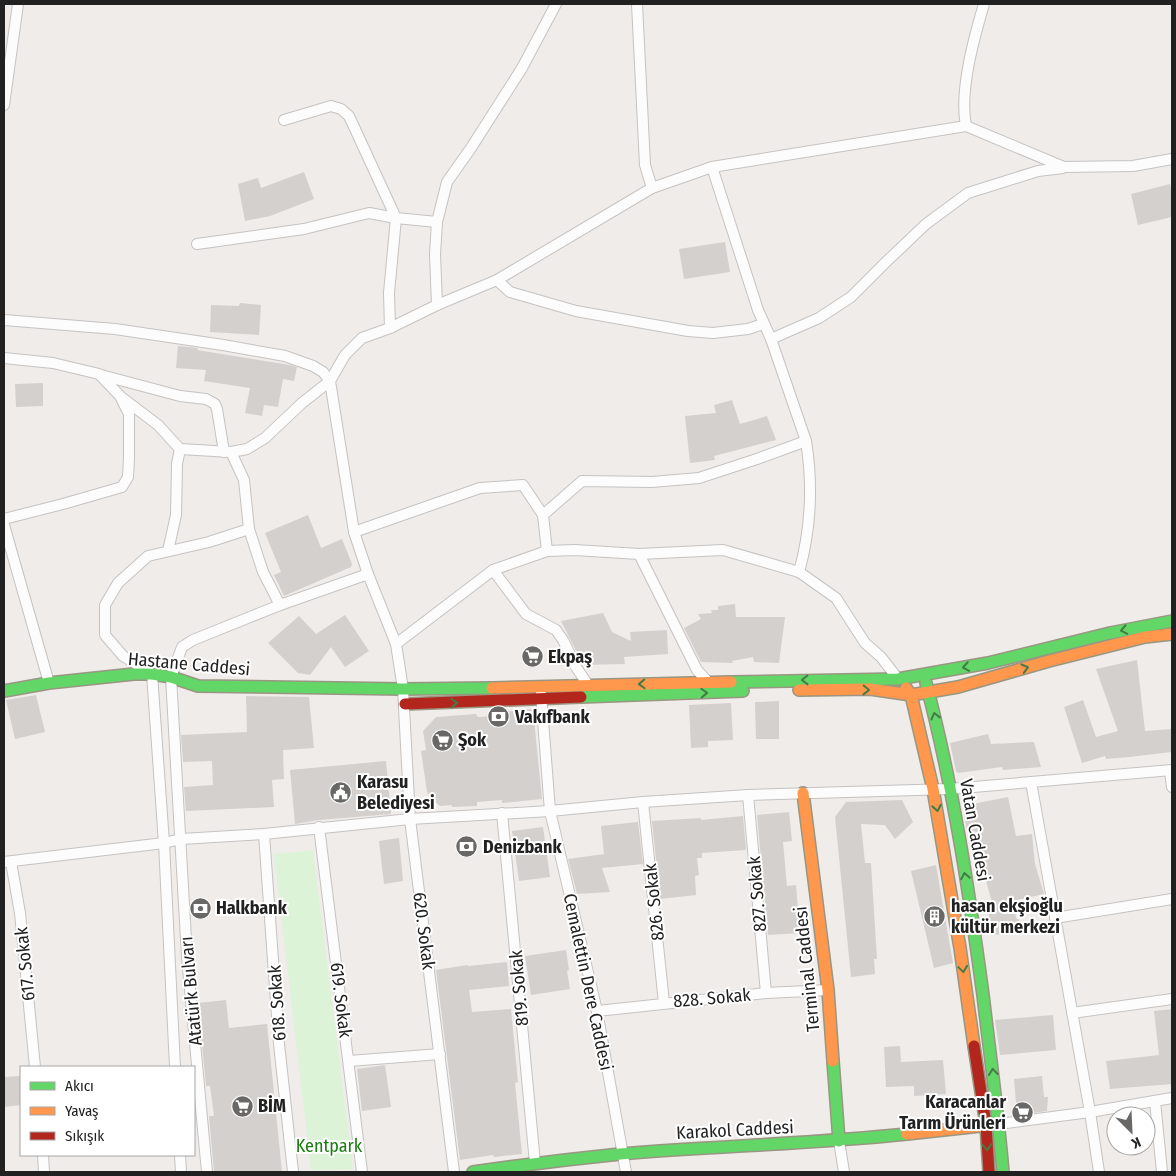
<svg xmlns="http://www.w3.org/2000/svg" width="1176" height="1176" font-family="'Fira Sans Condensed',sans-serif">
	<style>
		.park { fill: #dcf3d7 }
		.building { fill: #d4d0ce }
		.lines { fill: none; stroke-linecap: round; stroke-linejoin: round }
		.street-casing { stroke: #c5c3c2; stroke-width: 12 }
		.fast-casing { stroke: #999682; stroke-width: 14 }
		.slow-casing { stroke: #999682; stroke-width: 14 }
		.jam-casing { stroke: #999682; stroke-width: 14 }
		.street { stroke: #fdfcfc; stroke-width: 10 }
		.fast { stroke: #63d668; stroke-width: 11 }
		.slow { stroke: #ff974d; stroke-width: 11 }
		.jam { stroke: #b3261e; stroke-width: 11 }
		.oneway { stroke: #427c44 }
		.labels { text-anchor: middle; stroke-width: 4; stroke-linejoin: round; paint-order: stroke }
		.poi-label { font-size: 18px; font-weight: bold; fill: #212121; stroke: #fff; text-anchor: start }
		.street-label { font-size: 18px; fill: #212121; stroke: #fff }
		.park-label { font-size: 18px; fill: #1a7c11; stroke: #fff }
	</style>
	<rect width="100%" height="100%" fill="#efecea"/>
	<polygon class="park" points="313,850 353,1169 311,1170 274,854"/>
	<g class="building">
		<polygon points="304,172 314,199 270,216 245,221 238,184 258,178 261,188"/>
		<polygon points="1170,184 1172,194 1172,217 1138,225 1131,194"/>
		<polygon points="725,242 730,272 684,279 679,249"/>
		<polygon points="240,303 261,305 259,335 210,332 211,305 239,306"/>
		<polygon points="178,346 198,348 197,350 290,365 297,367 294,381 283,379 278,407 264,405 262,416 245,413 250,388 204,381 206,370 176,368"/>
		<polygon points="43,383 43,406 16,407 15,384"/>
		<polygon points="732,400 740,424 767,416 776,440 714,456 715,460 690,463 685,416 716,413 714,405"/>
		<polygon points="308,515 321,548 342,539 352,564 351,567 284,596 274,575 281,572 265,533"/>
		<polygon points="735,604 736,617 785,617 779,663 754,662 753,657 732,661 733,663 701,662 684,628 701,619 698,614 712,613 711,610 718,610 718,606"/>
		<polygon points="603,613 612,632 631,641 630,632 667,630 668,654 624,657 625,664 583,665 561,621"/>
		<polygon points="345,615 369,651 345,667 331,647 310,675 298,673 268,643 299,616 316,634"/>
		<polygon points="1137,660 1145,731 1172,729 1172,752 1129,757 1106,759 1105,756 1082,763 1064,707 1083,700 1096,737 1118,731 1096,669"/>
		<polygon points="36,695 45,732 15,739 6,700"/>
		<polygon points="246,696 309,697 314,748 283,750 284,779 272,780 274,807 186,811 184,787 213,785 212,761 183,762 181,735 247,732"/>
		<polygon points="779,701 779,739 756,739 755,702"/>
		<polygon points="731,703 733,740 708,741 708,747 691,748 689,705"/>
		<polygon points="533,709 542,799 502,803 502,800 477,802 477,806 452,807 452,805 440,806 430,798 427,792 421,751 426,750 423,731 436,717 476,714 478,717 494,716 494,713"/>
		<polygon points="988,734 991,744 1034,742 1041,767 1003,770 1002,767 958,773 956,771 950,743"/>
		<polygon points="386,761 391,814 319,820 295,824 290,770"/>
		<polygon points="1008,797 1016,836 1032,834 1035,864 1044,894 1013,901 1016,918 1019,920 1021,933 992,935 988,911 994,910 984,873 975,831 967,832 963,806"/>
		<polygon points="902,800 913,822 895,839 885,825 861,824 865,863 871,863 877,959 874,959 875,974 851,977 835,817 846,802"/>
		<polygon points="789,812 792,841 783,842 787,886 796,885 800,933 768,935 757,815"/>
		<polygon points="743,816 746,850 702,853 702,858 697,858 699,875 695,876 696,895 660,899 652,821 701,818 701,820"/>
		<polygon points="637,822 638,822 643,864 602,868 610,892 577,894 568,859 604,854 601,826"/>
		<polygon points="543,827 550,877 519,881 512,831"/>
		<polygon points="399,838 403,881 384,884 379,841"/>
		<polygon points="936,865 953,963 934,968 911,871"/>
		<polygon points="566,950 569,970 567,971 570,989 531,995 525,956"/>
		<polygon points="507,962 509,986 469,990 472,1012 511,1009 518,1082 515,1083 522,1154 494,1157 493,1155 460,1160 436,970 467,965 468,966"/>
		<polygon points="226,1000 229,1028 267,1024 282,1172 214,1172 209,1116 214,1116 210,1086 206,1086 198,1003"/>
		<polygon points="1172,1009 1172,1084 1110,1089 1106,1061 1159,1055 1154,1011"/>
		<polygon points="1053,1015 1056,1050 1000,1055 995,1020"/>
		<polygon points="900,1046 901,1062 943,1060 946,1094 914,1096 914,1086 886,1087 884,1047"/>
		<polygon points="385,1065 391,1107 362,1111 357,1069"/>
		<polygon points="20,1076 21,1105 4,1107 4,1077"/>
		<polygon points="1042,1076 1044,1097 1048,1097 1047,1111 1017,1115 1014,1079"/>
	</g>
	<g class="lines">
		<defs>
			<g id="street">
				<polyline points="637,4 645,165 652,188"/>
				<polyline points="4,105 18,4"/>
				<polyline points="284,120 331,106 341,109 349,116 396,218"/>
				<path d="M966 126C959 91 974 38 984 4"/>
				<polyline points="712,167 758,310 771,339"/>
				<polyline points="197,244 304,229 369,213 396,218"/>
				<polyline points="497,280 510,292 576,311 688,331 713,333 748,329 763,324"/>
				<polyline points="437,305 435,254 437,222"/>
				<polyline points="4,320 115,329 223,345 285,356 313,366 323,372 330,381 302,403 265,438 247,449 231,452 180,449 158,425 121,397 99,374 53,363 4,358"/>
				<polyline points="390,328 389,293 396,218 437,222 447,182 471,148 522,68 556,4"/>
				<polyline points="101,375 180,396 206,399 215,404 217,409 224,452"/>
				<polyline points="231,452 244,480 249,529 263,572 280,605"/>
				<polyline points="4,519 63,504 122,487 128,477 129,458 129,414 121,398"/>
				<polyline points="4,525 49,683"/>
				<polyline points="354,532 480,488 523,485 543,515"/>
				<polyline points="168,551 176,515 177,464 180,449"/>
				<polyline points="639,554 697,670 708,682"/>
				<polyline points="493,570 526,614 556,630 563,640 576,667 588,685"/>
				<path d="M799 572C811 529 813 485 806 441"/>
				<polyline points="396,644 493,570 547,551"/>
				<polyline points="898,679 881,657 865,643 836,598 799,572 723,550 639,554 575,550 547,551 543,515 582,481 652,482 699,478 757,459 806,441 771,339 819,318 851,297 885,263 926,224 968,193 1038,171 1063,168"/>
				<polyline points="541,694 550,811 597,1011 626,1172"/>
				<polyline points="1170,771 1172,787"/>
				<polyline points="1031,782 1090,1112 1099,1172"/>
				<polyline points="748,795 766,993"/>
				<polyline points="643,802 664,1003"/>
				<polyline points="502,813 535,1163"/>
				<polyline points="319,827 362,1172"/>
				<polyline points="264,834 279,1044 293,1172"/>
				<polyline points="4,862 164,843 181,839 264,834 410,819 550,811 643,802 748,795 950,789 1172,770"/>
				<polyline points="11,862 20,913 35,1067"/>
				<polyline points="1055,918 1172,899"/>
				<polyline points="597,1011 766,993 828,990"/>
				<polyline points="1072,1013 1172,999"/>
				<polyline points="349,1061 440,1054"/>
				<polyline points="175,1067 164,843 152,674 123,656 105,635 105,605 118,583 148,556 209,542 249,529"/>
				<polyline points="1155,1101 1162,1172"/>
				<polyline points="999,1124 1090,1112 1172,1098"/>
				<polyline points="839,1141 844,1172"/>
				<polyline points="43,1155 44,1172"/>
				<polyline points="180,1155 181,1172"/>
				<polyline points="207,1172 187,957 171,677 182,647 193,640 280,605 368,574"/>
				<polyline points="454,1172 410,819 403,689 396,644 368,574 354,532 330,381 345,355 362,338 390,328 437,305 497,280 652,188 712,167 966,126 1064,167 1133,166 1172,159"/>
			</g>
			<g id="fast">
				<polyline points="731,682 898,679 988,663 1110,633 1172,621"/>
				<path d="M926 683C953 785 969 891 983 995 990 1054 998 1113 1003 1172"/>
				<polyline points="4,691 49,683 134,674 152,674 171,677 198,686 403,689 492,688"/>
				<polyline points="581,697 743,691"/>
				<polyline points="833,1061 839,1141"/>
				<path d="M473 1172C522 1165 571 1159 620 1154 715 1146 811 1144 907 1134"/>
			</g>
			<g id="slow">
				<polyline points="492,688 731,682"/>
				<polyline points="906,688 911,695 933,789 960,948 974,1046"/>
				<polyline points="799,690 870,689 911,695 958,687 1049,661 1145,637 1172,634"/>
				<polyline points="803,793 828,990 833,1061"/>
				<polyline points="907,1134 999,1124"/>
			</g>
			<g id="jam">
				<polyline points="405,704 581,697"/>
				<polyline points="974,1046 986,1125 989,1172"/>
			</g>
		</defs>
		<use href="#street" class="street-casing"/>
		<use href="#fast" class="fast-casing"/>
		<use href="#slow" class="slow-casing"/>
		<use href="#jam" class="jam-casing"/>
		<use href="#street" class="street"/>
		<use href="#fast" class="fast"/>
		<use href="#slow" class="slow"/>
		<use href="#jam" class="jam"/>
	</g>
	<defs><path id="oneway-chevron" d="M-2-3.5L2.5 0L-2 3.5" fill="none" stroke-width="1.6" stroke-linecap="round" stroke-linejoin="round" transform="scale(1.25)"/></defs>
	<g class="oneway">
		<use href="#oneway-chevron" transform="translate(1124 630) rotate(169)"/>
		<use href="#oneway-chevron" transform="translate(966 667) rotate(170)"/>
		<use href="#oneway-chevron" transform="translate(1025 668) rotate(-16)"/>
		<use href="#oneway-chevron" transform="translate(805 680) rotate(179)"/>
		<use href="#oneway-chevron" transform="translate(642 684) rotate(178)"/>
		<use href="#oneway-chevron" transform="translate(866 690) rotate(1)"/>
		<use href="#oneway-chevron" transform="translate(704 693) rotate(-2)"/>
		<use href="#oneway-chevron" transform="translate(454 703) rotate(-2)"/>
		<use href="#oneway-chevron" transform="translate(935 716) rotate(-104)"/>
		<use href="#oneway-chevron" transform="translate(937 808) rotate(80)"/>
		<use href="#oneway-chevron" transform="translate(965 876) rotate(-100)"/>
		<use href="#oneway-chevron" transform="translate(963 969) rotate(82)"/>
		<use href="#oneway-chevron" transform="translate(993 1072) rotate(-97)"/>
		<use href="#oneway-chevron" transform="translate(987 1147) rotate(86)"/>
	</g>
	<defs>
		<symbol id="supermarket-disc" viewBox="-11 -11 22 22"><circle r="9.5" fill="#696867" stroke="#fff"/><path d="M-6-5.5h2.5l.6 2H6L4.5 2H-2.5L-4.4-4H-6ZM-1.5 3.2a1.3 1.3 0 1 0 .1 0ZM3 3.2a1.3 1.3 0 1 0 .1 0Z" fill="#fff"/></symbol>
		<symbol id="bank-disc" viewBox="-11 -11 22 22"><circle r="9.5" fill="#696867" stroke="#fff"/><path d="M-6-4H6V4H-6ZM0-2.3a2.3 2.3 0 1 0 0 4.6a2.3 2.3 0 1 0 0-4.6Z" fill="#fff"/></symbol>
		<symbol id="civic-disc" viewBox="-11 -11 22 22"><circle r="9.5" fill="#696867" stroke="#fff"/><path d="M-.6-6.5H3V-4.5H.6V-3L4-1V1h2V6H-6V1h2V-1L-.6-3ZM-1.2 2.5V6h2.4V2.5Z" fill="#fff"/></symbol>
		<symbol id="building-disc" viewBox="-11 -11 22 22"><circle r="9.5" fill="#696867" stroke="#fff"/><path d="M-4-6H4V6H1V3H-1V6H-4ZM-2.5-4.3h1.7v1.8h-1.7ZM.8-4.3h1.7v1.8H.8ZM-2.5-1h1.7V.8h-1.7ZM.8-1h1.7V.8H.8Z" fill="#fff"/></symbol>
	</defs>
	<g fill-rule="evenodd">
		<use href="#supermarket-disc" x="520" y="644" width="25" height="25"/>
		<use href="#bank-disc" x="486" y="704" width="25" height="25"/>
		<use href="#supermarket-disc" x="430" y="728" width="25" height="25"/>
		<use href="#civic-disc" x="328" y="780" width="25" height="25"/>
		<use href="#bank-disc" x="454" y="834" width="25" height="25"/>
		<use href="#bank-disc" x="188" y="896" width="25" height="25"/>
		<use href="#building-disc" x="922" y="904" width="25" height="25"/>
		<use href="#supermarket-disc" x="230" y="1094" width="25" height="25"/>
		<use href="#supermarket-disc" x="1010" y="1100" width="25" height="25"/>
	</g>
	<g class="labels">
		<g class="poi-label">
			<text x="548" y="663">Ekpaş</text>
			<text x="515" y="723">Vakıfbank</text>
			<text x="458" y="746">Şok</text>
			<text x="357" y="788">Karasu<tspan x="357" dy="21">Belediyesi</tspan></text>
			<text x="483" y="853">Denizbank</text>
			<text x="951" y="912">hasan ekşioğlu<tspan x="951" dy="21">kültür merkezi</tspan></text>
			<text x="216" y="914">Halkbank</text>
			<text x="1006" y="1108" text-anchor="end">Karacanlar<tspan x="1006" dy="21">Tarım Ürünleri</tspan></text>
			<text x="258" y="1112">BİM</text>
		</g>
		<g class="street-label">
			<text transform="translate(189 664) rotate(5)" y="6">Hastane Caddesi</text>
			<text transform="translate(975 830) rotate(80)" y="6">Vatan Caddesi</text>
			<text transform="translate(757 894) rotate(-95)" y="6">827. Sokak</text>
			<text transform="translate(654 902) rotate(-96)" y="6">826. Sokak</text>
			<text transform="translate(424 931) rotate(83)" y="6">620. Sokak</text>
			<text transform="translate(25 964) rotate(-96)" y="6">617. Sokak</text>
			<text transform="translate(807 969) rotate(-96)" y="6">Terminal Caddesi</text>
			<text transform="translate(588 982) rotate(78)" y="6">Cemalettin Dere Caddesi</text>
			<text transform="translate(519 988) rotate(-95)" y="6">819. Sokak</text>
			<text transform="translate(191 991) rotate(-95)" y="6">Atatürk Bulvarı</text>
			<text transform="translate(712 998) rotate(-5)" y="6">828. Sokak</text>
			<text transform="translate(341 1000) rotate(83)" y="6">619. Sokak</text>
			<text transform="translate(277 1003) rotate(-94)" y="6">618. Sokak</text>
			<text transform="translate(735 1130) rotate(-3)" y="6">Karakol Caddesi</text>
		</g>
		<g class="park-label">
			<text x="329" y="1152">Kentpark</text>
		</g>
	</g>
	<rect width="1176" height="1176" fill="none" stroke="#212121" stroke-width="10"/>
	<rect x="20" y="1066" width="175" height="90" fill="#ffffff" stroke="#a6a6a6"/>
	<rect x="30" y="1082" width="25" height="8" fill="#63d668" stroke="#a6a6a6"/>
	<text x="65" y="1091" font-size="15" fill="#212121">Akıcı</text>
	<rect x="30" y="1107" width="25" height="8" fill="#ff974d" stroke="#a6a6a6"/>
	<text x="65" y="1116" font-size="15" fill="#212121">Yavaş</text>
	<rect x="30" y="1132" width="25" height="8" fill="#b3261e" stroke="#a6a6a6"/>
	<text x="65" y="1141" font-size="15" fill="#212121">Sıkışık</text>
	<g transform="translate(1131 1131) rotate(156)"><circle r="24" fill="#ffffff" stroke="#a6a6a6"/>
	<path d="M0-4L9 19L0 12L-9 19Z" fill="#696867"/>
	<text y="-8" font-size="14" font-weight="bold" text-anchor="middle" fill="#212121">K</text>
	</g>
</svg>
